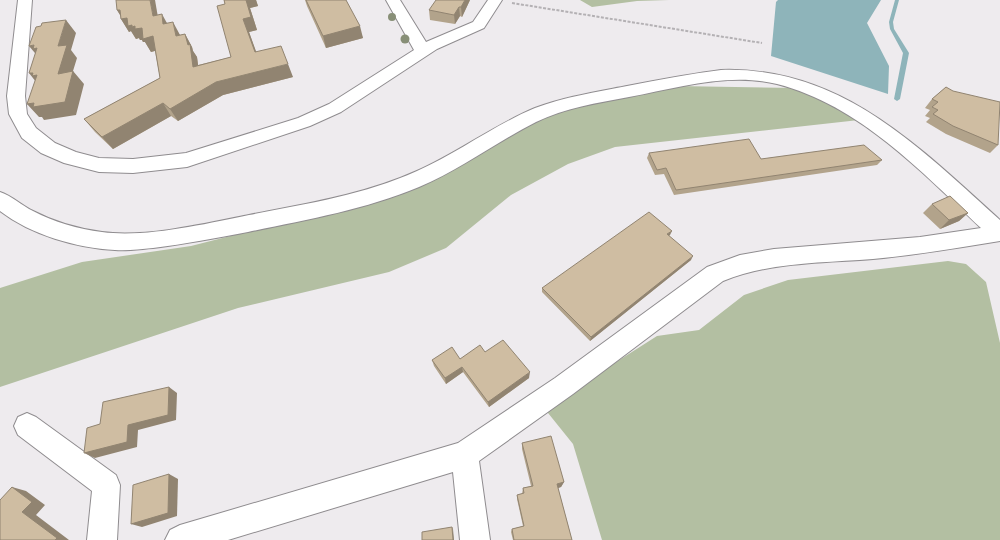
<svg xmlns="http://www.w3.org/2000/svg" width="1000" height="540" font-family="Bitter,serif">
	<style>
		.forest { fill: #b3bfa2 }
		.water { fill: #8eb4ba }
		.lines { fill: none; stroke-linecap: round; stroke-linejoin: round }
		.stream { fill: #8eb4ba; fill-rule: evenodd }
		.minor-casing { stroke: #8f8c8f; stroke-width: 2 }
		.path { stroke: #b4b1b4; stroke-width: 2; stroke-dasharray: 3 1.5; stroke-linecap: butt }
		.minor { fill: #fff; fill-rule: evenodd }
		.tree { fill: #888f77 }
		.wall { fill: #b2a38b }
		.shaded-wall { fill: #918471 }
		.building { fill: #cfbda2; stroke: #918471 }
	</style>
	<rect width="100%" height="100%" fill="#eeebee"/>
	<g class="forest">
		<polygon points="580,0 669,0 637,1 592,7"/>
		<polygon points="677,86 798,88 868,119 615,147 568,164 511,195 446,248 389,272 238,308 0,387 0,288 82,262 191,246 376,199 511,126 595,100"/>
		<polygon points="948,261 966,264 986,282 1000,343 1000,540 602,540 573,444 544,408 657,336 699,330 744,295 788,280"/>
	</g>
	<polygon class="water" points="778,0 881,0 867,23 889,66 888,94 771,56 776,2"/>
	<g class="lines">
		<polygon class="stream" points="895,0 899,0 893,22 894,29 909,53 900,99 897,101 894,99 903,53 890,29 889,22"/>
		<defs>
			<g id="minor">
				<polygon points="18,0 32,0 25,96 27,114 36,128 55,143 76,152 99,158 133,159 186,153 298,118 329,104 414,50 386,0 400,0 426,42 473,22 488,0 502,0 484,28 437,49 341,112 310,126 187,167 133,173 99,172 64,163 41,153 22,138 9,114 7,96"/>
				<path d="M721 70C840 66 918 146 1000 220V241C958 248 916 255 873 259 823 263 769 262 723 281L573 394 479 461 490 540H460L453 472 228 540H165L170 530 180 525 458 443 555 378 707 267 740 255 774 249 920 237 981 228C921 171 859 105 777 84 729 72 676 88 629 97 597 103 565 108 536 122 496 142 460 170 419 187 364 210 305 220 248 232 216 238 185 244 153 248 140 249 128 251 115 250 77 248 31 235 0 211V192C12 196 21 205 33 211 54 222 78 229 102 232 145 238 205 224 249 215 305 204 364 195 417 171 458 153 494 125 535 108 564 97 596 92 627 86 658 80 689 74 721 70Z"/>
				<polygon points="27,413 36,417 116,475 120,485 117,540 87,540 92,491 18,435 14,426 18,417"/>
			</g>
		</defs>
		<use href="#minor" class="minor-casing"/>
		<polyline class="path" points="512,3 762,43"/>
		<use href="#minor" class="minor"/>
	</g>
	<g class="tree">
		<circle cx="392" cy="17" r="4"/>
		<circle cx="405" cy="39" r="4.5"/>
	</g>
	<g class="wall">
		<polygon points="224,0 256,0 258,6 250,8 257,30 249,32 256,52 293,77 223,95 178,121 171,116 113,149 95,132 84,119 160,78 155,51 151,52 145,42 143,42 142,40 140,40 139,38 136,39 131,31 129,32 121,19 120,15 117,10 158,15 180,35 185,34 192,47 193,51 197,57 198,65 231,57 225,4"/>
		<polygon points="305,0 346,0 363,38 326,48 307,6"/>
		<polygon points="470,0 462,17 460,16 455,24 430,20 429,10"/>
		<polygon points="946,87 998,145 990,153 946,134 926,122 930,118 925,116 930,110 925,108 932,99"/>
		<polygon points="649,153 761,159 882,160 877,165 674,195 664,174 655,175 647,158"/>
		<polygon points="932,204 968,213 959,221 940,229 923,213"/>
		<polygon points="670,235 669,236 691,260 590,341 542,292 542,288"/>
		<polygon points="485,352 529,378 489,407 463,372 446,384 434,366 432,360 460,359"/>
		<polygon points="522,443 564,482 561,487 558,488 572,540 513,540 511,532 512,529 523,526 517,499 517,495 522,494 523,488 531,486 522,449"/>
	</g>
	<g class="shaded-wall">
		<polygon points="150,0 155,0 160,29 153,16"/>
		<polygon points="246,0 256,0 258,6 250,8 257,30 249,32 261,65 255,52 243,19"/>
		<polygon points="465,0 470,0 462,17 461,7"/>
		<polygon points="459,7 460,16 455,24 454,15"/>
		<polygon points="117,10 120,10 135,26 142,28 153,36 161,49 151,52 145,42 143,42 142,40 140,40 139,38 136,39 131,31 129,32 121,19 122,18"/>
		<polygon points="162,14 169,27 163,24"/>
		<polygon points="66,20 76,33 71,50 77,58 73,71 84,84 76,115 44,120 42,117 39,117 27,104 58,74 58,46"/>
		<polygon points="173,22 180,35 176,36"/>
		<polygon points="360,26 363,38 326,48 323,36"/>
		<polygon points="185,34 192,47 193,51 197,57 200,80 193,67"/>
		<polygon points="34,45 37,48 40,59 29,46"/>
		<polygon points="288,64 293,77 223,95 178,121 170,109 216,82"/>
		<polygon points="29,73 33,73 37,75 40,87"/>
		<polygon points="163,103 171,116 113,149 102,137"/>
		<polygon points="968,213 959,221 940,229 949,220"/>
		<polygon points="672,231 670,235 665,239 667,234"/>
		<polygon points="693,256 691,260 590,341 591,337"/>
		<polygon points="462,367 463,372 446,384 445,378"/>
		<polygon points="530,372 529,378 489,407 488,402"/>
		<polygon points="169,387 177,393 176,420 138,430 137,447 95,458 84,453 128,425"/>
		<polygon points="169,474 178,479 177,516 142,527 131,524"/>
		<polygon points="564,482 561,487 555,489 557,484"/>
		<polygon points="12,487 26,491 45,505 36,515 69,540 55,540 22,512"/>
		<polygon points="452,527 453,529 454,540 453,540"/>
	</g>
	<g class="building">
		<polygon points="116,0 150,0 153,16 162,14 163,24 173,22 176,36 185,34 188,45 190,44 193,67 231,57 217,6 225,4 224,0 246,0 251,17 243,19 255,52 281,46 288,64 216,82 170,109 163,103 102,137 84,119 160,78 153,36 143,39 142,28 135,29 135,26 132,27 132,25 128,26 127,18 121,19 120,10 117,10"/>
		<polygon points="306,0 346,0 360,26 323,36"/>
		<polygon points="436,0 465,0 461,7 459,7 454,15 429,10"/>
		<polygon points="66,20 58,46 67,45 58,74 73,71 65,102 33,107 34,103 27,104 37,75 32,76 33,73 29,73 37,48 33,49 34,45 29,46 36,27 41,26 42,23"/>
		<polygon points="946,87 953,91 1000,102 998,145 953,126 933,114 938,110 932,107 938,102 932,99"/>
		<polygon points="749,139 761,159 864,145 882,160 676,190 666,168 657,170 649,153"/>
		<polygon points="950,196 968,213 949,220 932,204"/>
		<polygon points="649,212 672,231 667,234 693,256 591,337 542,288"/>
		<polygon points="503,340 530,372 488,402 462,367 445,378 432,360 452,347 460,359 480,345 485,352"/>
		<polygon points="169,387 168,415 128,425 127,442 84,453 87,428 100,424 103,402"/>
		<polygon points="551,436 564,482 557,484 572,540 514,540 512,529 524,526 517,495 524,493 523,488 533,486 522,443"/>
		<polygon points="169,474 168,513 131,524 133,485"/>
		<polygon points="12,487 32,502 22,512 57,538 55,540 0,540 0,500"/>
		<polygon points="452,527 453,540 422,540 422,532"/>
	</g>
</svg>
